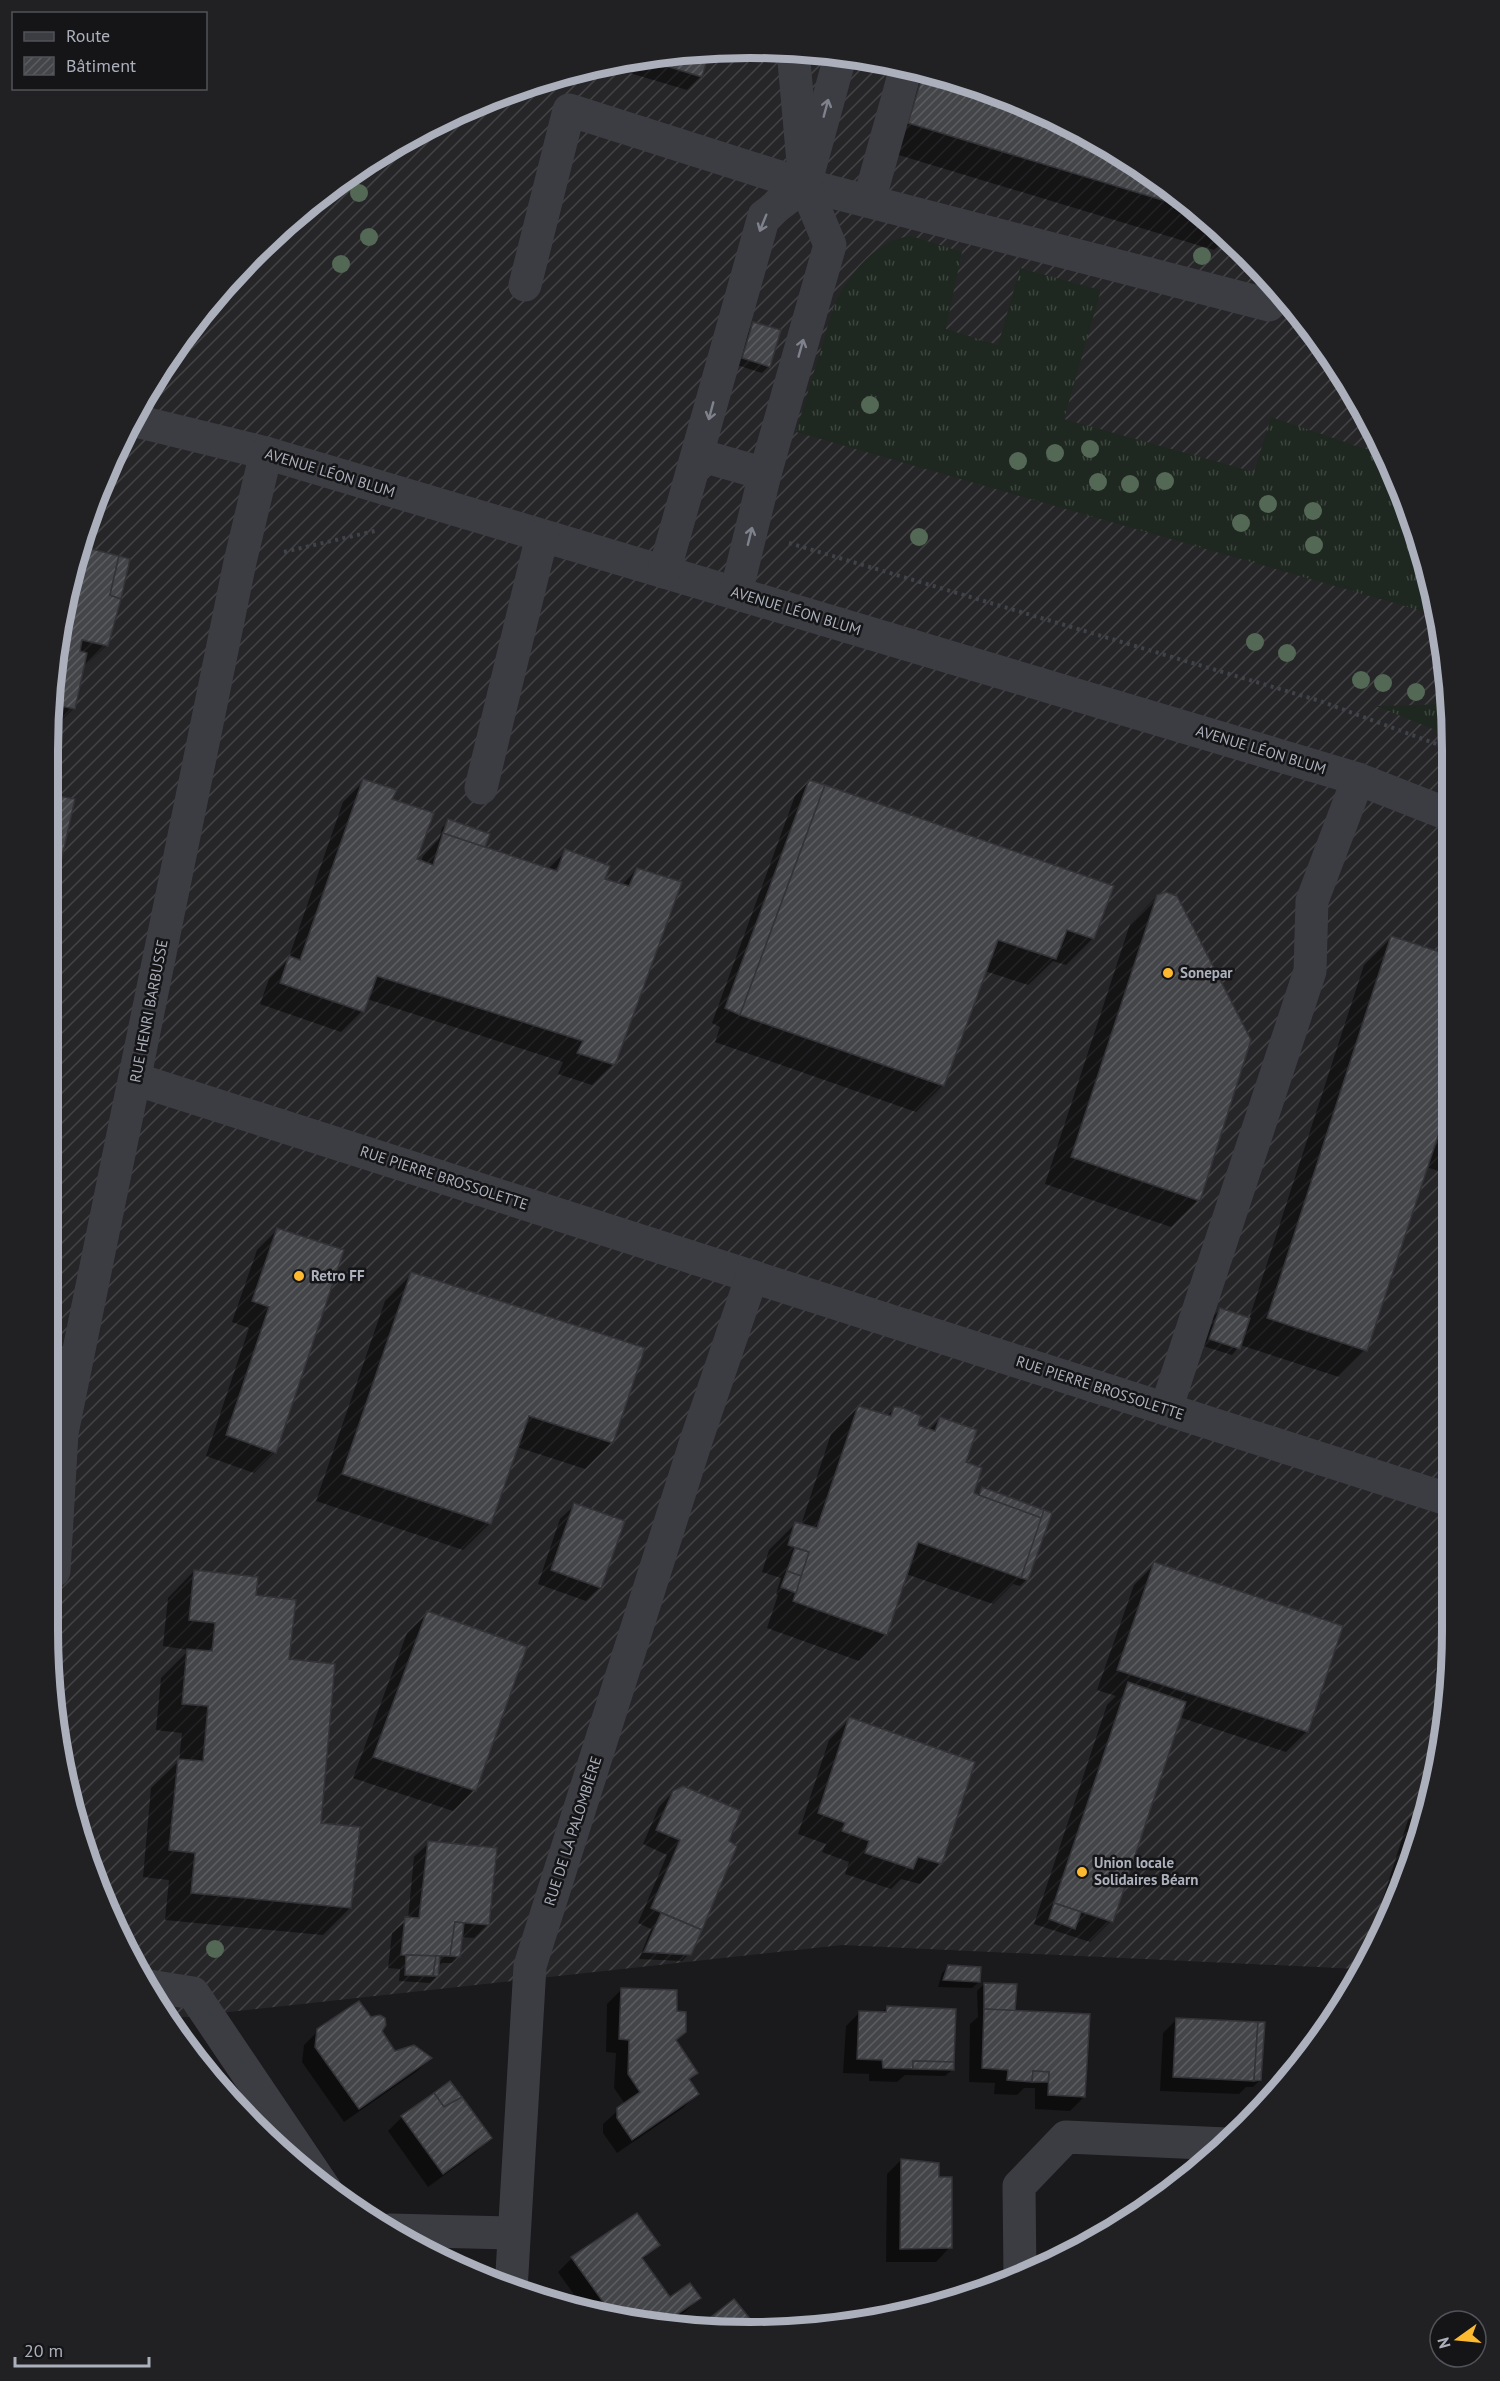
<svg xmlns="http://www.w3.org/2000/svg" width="1500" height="2381" font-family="'PT Sans',sans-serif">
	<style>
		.industrial { fill: url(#industrial-furrows) }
		.grass { fill: url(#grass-tufts) }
		.shadow { fill: #0007 }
		.building { fill: url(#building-hatch); stroke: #343438; stroke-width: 1.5 }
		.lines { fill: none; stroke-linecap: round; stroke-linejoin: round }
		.path { stroke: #404349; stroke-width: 4; stroke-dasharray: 3 4.5; stroke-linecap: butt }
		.minor { stroke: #3c3d43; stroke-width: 33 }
		.tree { fill: #536855 }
		.oneway { stroke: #7f828c }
		.poi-dot { fill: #fdba31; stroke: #151517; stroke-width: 2 }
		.labels { text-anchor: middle; stroke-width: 5; stroke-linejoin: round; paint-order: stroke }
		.street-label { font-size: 15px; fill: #abb0bc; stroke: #151517 }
		.poi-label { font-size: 15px; font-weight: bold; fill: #abb0bc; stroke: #151517; text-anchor: start }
		.rim { fill: none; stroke: #abb0bc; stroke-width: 8 }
	</style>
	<defs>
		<pattern id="industrial-furrows" width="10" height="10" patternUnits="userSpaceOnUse" patternTransform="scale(1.5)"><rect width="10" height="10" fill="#262629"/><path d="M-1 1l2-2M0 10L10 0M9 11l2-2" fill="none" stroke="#434346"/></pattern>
		<pattern id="grass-tufts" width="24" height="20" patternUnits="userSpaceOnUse" patternTransform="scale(1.5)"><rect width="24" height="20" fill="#1f2820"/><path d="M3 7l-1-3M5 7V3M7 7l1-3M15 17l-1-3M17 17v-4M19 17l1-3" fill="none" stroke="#3d453e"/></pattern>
		<pattern id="building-hatch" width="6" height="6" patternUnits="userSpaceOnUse" patternTransform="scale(1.5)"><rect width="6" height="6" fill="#444549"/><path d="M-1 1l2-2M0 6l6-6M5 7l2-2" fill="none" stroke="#5c5d61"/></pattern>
	</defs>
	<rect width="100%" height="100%" fill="#1a1a1c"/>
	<polygon class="industrial" points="796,50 932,72 1061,121 1178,193 1278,287 1358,399 1428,568 1450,704 1446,1722 1399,1899 1359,1969 842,1945 165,2019 85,1856 54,1723 54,659 101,482 193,322 287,222 399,142 525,85 659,54"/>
	<g class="grass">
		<path d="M911 236 962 252 946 329 998 345 1020 268 1101 290 1064 419 1254 472 1271 417 1381 454 1428 568 1436 615 796 432 833 308C846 277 876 239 911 236Z"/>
		<polygon points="1450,704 1450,736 1376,706"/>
	</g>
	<g class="shadow">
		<polygon points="678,53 701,76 687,90 606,66 659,54"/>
		<polygon points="907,68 932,72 1061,121 1178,193 1226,239 1214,250 882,150"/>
		<polygon points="754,324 769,366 762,373 737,365 747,331"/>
		<polygon points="83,549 128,560 106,646 85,666 82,666 74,708 54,728 54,659"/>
		<polygon points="364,781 390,800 415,860 421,862 423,856 439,839 442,828 449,821 484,846 482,848 548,869 566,851 603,880 621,886 637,869 613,1064 592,1085 558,1074 563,1062 367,999 362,1011 341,1032 260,1004 269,979 288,960 343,802"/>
		<polygon points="809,781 1093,938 1066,965 1053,961 1028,985 985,971 943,1085 916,1112 715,1042 720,1027 712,1023 795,796"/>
		<polygon points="1157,896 1198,1200 1171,1227 1045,1184 1130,924"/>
		<polygon points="1391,938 1449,956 1448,1174 1426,1167 1366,1350 1339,1377 1240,1345 1232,1355 1203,1346 1213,1316 1220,1310 1249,1319 1364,965"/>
		<polygon points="278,1229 275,1452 254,1473 206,1456 249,1328 232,1322 257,1250"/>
		<polygon points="412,1274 612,1442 585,1469 517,1447 490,1523 463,1550 316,1501 385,1301"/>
		<polygon points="858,1407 887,1416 894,1409 916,1426 929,1430 940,1419 965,1463 972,1494 976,1495 983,1489 1027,1579 1020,1586 1013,1584 993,1604 906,1574 886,1634 859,1661 767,1628 778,1595 776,1594 781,1578 762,1572 769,1550 796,1523 801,1525 831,1434"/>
		<polygon points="575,1505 600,1587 586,1601 538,1584 560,1519"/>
		<polygon points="1155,1564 1307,1731 1286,1752 1179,1717 1111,1921 1090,1942 1034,1924 1107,1705 1116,1696 1097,1690 1134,1585"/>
		<polygon points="194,1571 287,1661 319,1824 350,1908 323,1935 165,1920 169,1880 143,1877 151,1788 179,1761 182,1733 156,1730 161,1678 189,1650 163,1646 168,1598"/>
		<polygon points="428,1612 525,1648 474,1790 453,1811 353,1778 407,1633"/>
		<polygon points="1446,1638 1446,1676 1435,1672"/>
		<polygon points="850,1719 940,1863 920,1884 901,1879 891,1889 845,1874 849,1862 822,1852 826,1844 798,1834 829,1740"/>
		<polygon points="673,1792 727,1842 735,1846 689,1954 682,1961 639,1959 651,1929 638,1923 667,1855 643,1844 659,1807"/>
		<polygon points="1424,1804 1399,1899 1362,1964 1408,1820"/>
		<polygon points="429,1843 488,1924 474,1938 461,1937 459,1956 452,1963 442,1963 437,1967 437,1976 430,1983 399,1981 400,1969 388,1968 392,1933 408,1919 414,1857"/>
		<polygon points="949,1966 979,1982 972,1988 938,1987 942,1973"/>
		<polygon points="984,1984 1013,2012 1084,2097 1070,2111 1035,2109 1035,2088 1024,2088 1017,2095 994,2094 995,2083 969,2082 970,2024 978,2017 977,1991"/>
		<polygon points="621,1990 675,2013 675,2041 696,2073 688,2080 697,2094 683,2108 617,2153 603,2133 603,2124 625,2104 614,2088 616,2053 606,2052 607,2004"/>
		<polygon points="887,2007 952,2070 945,2076 905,2075 897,2082 869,2081 869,2074 843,2073 846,2026 860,2012 881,2014"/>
		<polygon points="371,2019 394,2053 430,2059 416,2072 344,2122 302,2062 304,2045 318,2031"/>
		<polygon points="1177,2019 1260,2080 1253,2087 1246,2087 1239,2094 1160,2091 1163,2033"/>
		<polygon points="450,2083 490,2138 476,2152 428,2187 388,2131 402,2117"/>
		<polygon points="901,2160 937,2178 950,2247 936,2262 886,2262 887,2174"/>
		<polygon points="658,2245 642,2260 670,2299 699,2298 685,2312 666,2325 613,2320 587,2313 558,2272 572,2258"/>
	</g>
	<g class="building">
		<polygon points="683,53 707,60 702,77 640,58 659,54"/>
		<polygon points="924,71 1061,121 1178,193 1195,210 908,123"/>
		<polygon points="753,322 781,330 770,367 742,358"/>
		<polygon points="84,547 119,556 110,595 121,599 108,646 82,640 80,651 87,653 75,709 54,705 54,659"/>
		<polygon points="119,556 130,559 121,599 110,595"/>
		<polygon points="363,779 397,790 392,799 434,813 417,859 433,865 443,833 557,871 565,849 610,866 605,879 629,886 637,868 682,882 615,1065 577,1053 583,1041 377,976 364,1012 280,983 289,956 300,960"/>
		<polygon points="809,780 825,785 740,1015 725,1008"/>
		<polygon points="825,785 1114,886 1094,939 1067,930 1056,959 998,940 944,1086 740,1015"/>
		<polygon points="54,795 75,799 54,893"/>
		<polygon points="448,819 490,834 485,847 443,833"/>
		<polygon points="1166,892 1177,896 1251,1040 1200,1201 1071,1157 1157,895"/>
		<polygon points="1391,936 1449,955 1449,1139 1438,1136 1367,1351 1267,1318"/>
		<polygon points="277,1228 344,1250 276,1453 226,1435 269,1307 252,1301"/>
		<polygon points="411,1272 645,1348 613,1443 529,1416 491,1524 342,1474"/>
		<polygon points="1220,1308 1250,1318 1240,1349 1209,1339"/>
		<polygon points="858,1406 891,1416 894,1407 900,1407 921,1416 918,1425 935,1431 940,1417 977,1430 966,1462 982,1468 974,1493 1042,1518 1021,1578 918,1542 887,1635 793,1601 809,1552 788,1545 795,1522 817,1528"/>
		<polygon points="982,1487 1044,1510 1042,1518 979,1495"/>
		<polygon points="574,1503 625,1521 601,1588 551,1570"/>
		<polygon points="1044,1510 1052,1513 1028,1580 1021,1578"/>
		<polygon points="795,1548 809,1552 801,1576 787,1571"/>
		<polygon points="1154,1562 1343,1626 1308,1732 1117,1670"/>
		<polygon points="194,1570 258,1577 256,1595 296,1600 289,1659 335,1664 321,1823 360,1827 351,1908 191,1893 195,1853 169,1850 178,1759 203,1761 208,1706 182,1704 187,1649 212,1651 215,1623 189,1620"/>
		<polygon points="787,1571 801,1576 796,1593 781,1587"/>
		<polygon points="427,1611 527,1647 476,1791 373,1757"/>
		<polygon points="1128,1682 1186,1702 1113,1922 1054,1903"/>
		<polygon points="849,1717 975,1762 942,1864 918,1857 913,1869 865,1853 869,1841 842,1831 845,1823 818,1813"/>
		<polygon points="683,1786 741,1811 729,1841 737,1846 702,1930 651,1908 680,1840 656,1830 673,1791"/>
		<polygon points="428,1841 497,1848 489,1925 455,1922 450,1956 401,1955 405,1917 419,1918"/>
		<polygon points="1413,1847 1399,1899 1392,1911"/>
		<polygon points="1054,1903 1081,1912 1075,1929 1049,1919"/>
		<polygon points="661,1913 702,1930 691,1955 644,1952"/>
		<polygon points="455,1922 464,1923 460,1957 450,1956"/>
		<polygon points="406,1955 436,1956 433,1976 405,1975"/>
		<polygon points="436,1956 440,1956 438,1976 433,1976"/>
		<polygon points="948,1965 981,1967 980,1982 943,1980"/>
		<polygon points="984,1983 1017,1984 1015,2011 984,2009"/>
		<polygon points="621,1988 677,1990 677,2011 686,2012 686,2032 676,2040 698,2073 689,2079 699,2094 632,2140 617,2118 617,2108 640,2092 628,2074 629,2040 619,2039"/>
		<polygon points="359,2001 371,2017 380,2015 385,2018 386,2025 382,2031 395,2051 414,2045 432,2058 359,2109 315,2047 317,2029"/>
		<polygon points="887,2006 956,2009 954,2062 913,2061 913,2069 883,2068 882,2060 857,2059 859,2011 886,2012"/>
		<polygon points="984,2009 1090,2014 1085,2097 1048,2095 1049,2072 1033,2071 1032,2082 1007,2080 1008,2070 982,2068"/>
		<polygon points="1176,2018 1258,2022 1254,2081 1173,2077"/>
		<polygon points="1258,2022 1265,2022 1261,2080 1254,2081"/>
		<polygon points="913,2061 954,2062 954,2070 913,2069"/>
		<polygon points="1033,2071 1049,2072 1048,2082 1032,2082"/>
		<polygon points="450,2081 462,2097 444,2107 434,2093"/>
		<polygon points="434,2093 444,2107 462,2097 492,2138 443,2174 401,2116"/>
		<polygon points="901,2159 939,2163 939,2177 952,2177 952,2248 900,2249"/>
		<polygon points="637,2213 660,2245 642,2258 670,2297 690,2283 701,2298 663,2324 616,2320 571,2257"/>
		<polygon points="734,2299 760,2331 765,2328 767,2331 750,2333 697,2328"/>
	</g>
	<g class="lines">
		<g class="path">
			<polyline points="789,543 1320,701 1450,749"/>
			<polyline points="284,552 379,530"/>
		</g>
		<g class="minor">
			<polyline points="869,201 906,68"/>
			<polyline points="525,285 569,110 805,185 1269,305 1274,284"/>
			<polyline points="136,421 266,453 1358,779 1450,815"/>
			<polyline points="699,455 765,474"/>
			<polyline points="664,572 764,216 805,185 840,57"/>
			<polyline points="736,593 765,474 830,245 805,185 793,50"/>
			<polyline points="481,788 542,536"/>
			<polyline points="135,1079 1447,1499"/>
			<polyline points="1166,1409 1310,971 1312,901 1358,779"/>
			<polyline points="54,1571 62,1433 240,562 266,453"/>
			<polyline points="149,1986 193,1993 325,2189"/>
			<polyline points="390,2230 513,2233"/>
			<polyline points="1020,2276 1019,2186 1066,2137 1227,2144"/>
			<polyline points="511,2290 530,1966 696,1441 752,1276"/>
		</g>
	</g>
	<g class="tree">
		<circle cx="359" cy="193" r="9"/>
		<circle cx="369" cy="237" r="9"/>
		<circle cx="1202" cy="256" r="9"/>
		<circle cx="341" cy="264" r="9"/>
		<circle cx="870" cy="405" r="9"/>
		<circle cx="1090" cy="449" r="9"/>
		<circle cx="1055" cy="453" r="9"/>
		<circle cx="1018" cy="461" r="9"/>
		<circle cx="1165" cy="481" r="9"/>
		<circle cx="1098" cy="482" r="9"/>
		<circle cx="1130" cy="484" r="9"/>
		<circle cx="1268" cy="504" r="9"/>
		<circle cx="1313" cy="511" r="9"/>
		<circle cx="1241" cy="523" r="9"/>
		<circle cx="919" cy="537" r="9"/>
		<circle cx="1314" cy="545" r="9"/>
		<circle cx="1255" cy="642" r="9"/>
		<circle cx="1287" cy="653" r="9"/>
		<circle cx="1361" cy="680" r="9"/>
		<circle cx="1383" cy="683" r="9"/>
		<circle cx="1416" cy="692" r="9"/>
		<circle cx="215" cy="1949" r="9"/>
	</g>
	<defs><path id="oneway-shaft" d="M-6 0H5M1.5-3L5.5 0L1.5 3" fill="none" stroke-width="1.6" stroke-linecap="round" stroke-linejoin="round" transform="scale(1.5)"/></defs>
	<g class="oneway">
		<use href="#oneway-shaft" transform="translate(826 108) rotate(-75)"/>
		<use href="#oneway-shaft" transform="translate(763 223) rotate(112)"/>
		<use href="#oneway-shaft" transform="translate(801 348) rotate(-74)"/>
		<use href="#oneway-shaft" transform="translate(711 411) rotate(105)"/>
		<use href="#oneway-shaft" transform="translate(750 536) rotate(-76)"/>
	</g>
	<g class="poi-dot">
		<circle cx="1168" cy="973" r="6"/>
		<circle cx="299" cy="1276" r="6"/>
		<circle cx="1082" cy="1872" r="6"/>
	</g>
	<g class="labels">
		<g class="street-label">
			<text transform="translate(330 473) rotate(17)" y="5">AVENUE LÉON BLUM</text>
			<text transform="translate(796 611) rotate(17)" y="5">AVENUE LÉON BLUM</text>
			<text transform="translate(1261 750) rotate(17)" y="5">AVENUE LÉON BLUM</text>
			<text transform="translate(149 1011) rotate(-79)" y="5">RUE HENRI BARBUSSE</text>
			<text transform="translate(444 1178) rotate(18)" y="5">RUE PIERRE BROSSOLETTE</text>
			<text transform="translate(1100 1388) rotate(18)" y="5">RUE PIERRE BROSSOLETTE</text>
			<text transform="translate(573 1831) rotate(-72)" y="5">RUE DE LA PALOMBIÈRE</text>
		</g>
		<g class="poi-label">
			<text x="1180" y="978">Sonepar</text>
			<text x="311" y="1281">Retro FF</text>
			<text x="1094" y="1868">Union locale<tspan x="1094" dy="17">Solidaires Béarn</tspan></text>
		</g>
	</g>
	<path d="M0 0H1500V2381H0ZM750 58H750A692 692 0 0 1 1442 750V1630A692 692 0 0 1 750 2322H750A692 692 0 0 1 58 1630V750A692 692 0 0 1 750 58Z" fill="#212124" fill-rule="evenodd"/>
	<path class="rim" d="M750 58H750A692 692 0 0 1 1442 750V1630A692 692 0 0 1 750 2322H750A692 692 0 0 1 58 1630V750A692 692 0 0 1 750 58Z"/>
	<rect x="12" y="12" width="195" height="78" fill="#151517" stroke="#515359" stroke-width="1.5"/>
	<rect x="24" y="32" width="30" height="9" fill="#3c3d43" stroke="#515359" stroke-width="1.5"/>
	<text x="66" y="42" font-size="18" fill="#abb0bc">Route</text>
	<rect x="24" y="57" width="30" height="18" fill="url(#building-hatch)" stroke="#515359" stroke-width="1.5"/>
	<text x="66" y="72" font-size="18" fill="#abb0bc">Bâtiment</text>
	<g transform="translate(1458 2339) rotate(255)"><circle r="28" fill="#151517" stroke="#515359" stroke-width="1.5"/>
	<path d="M0-4.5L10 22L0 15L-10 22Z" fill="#fdba31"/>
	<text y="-9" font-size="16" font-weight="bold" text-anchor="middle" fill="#abb0bc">N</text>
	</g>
	<path d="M15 2357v9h134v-9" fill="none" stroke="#abb0bc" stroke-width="3"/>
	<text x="24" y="2357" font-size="18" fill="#abb0bc" stroke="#151517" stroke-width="4.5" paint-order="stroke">20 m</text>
</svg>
